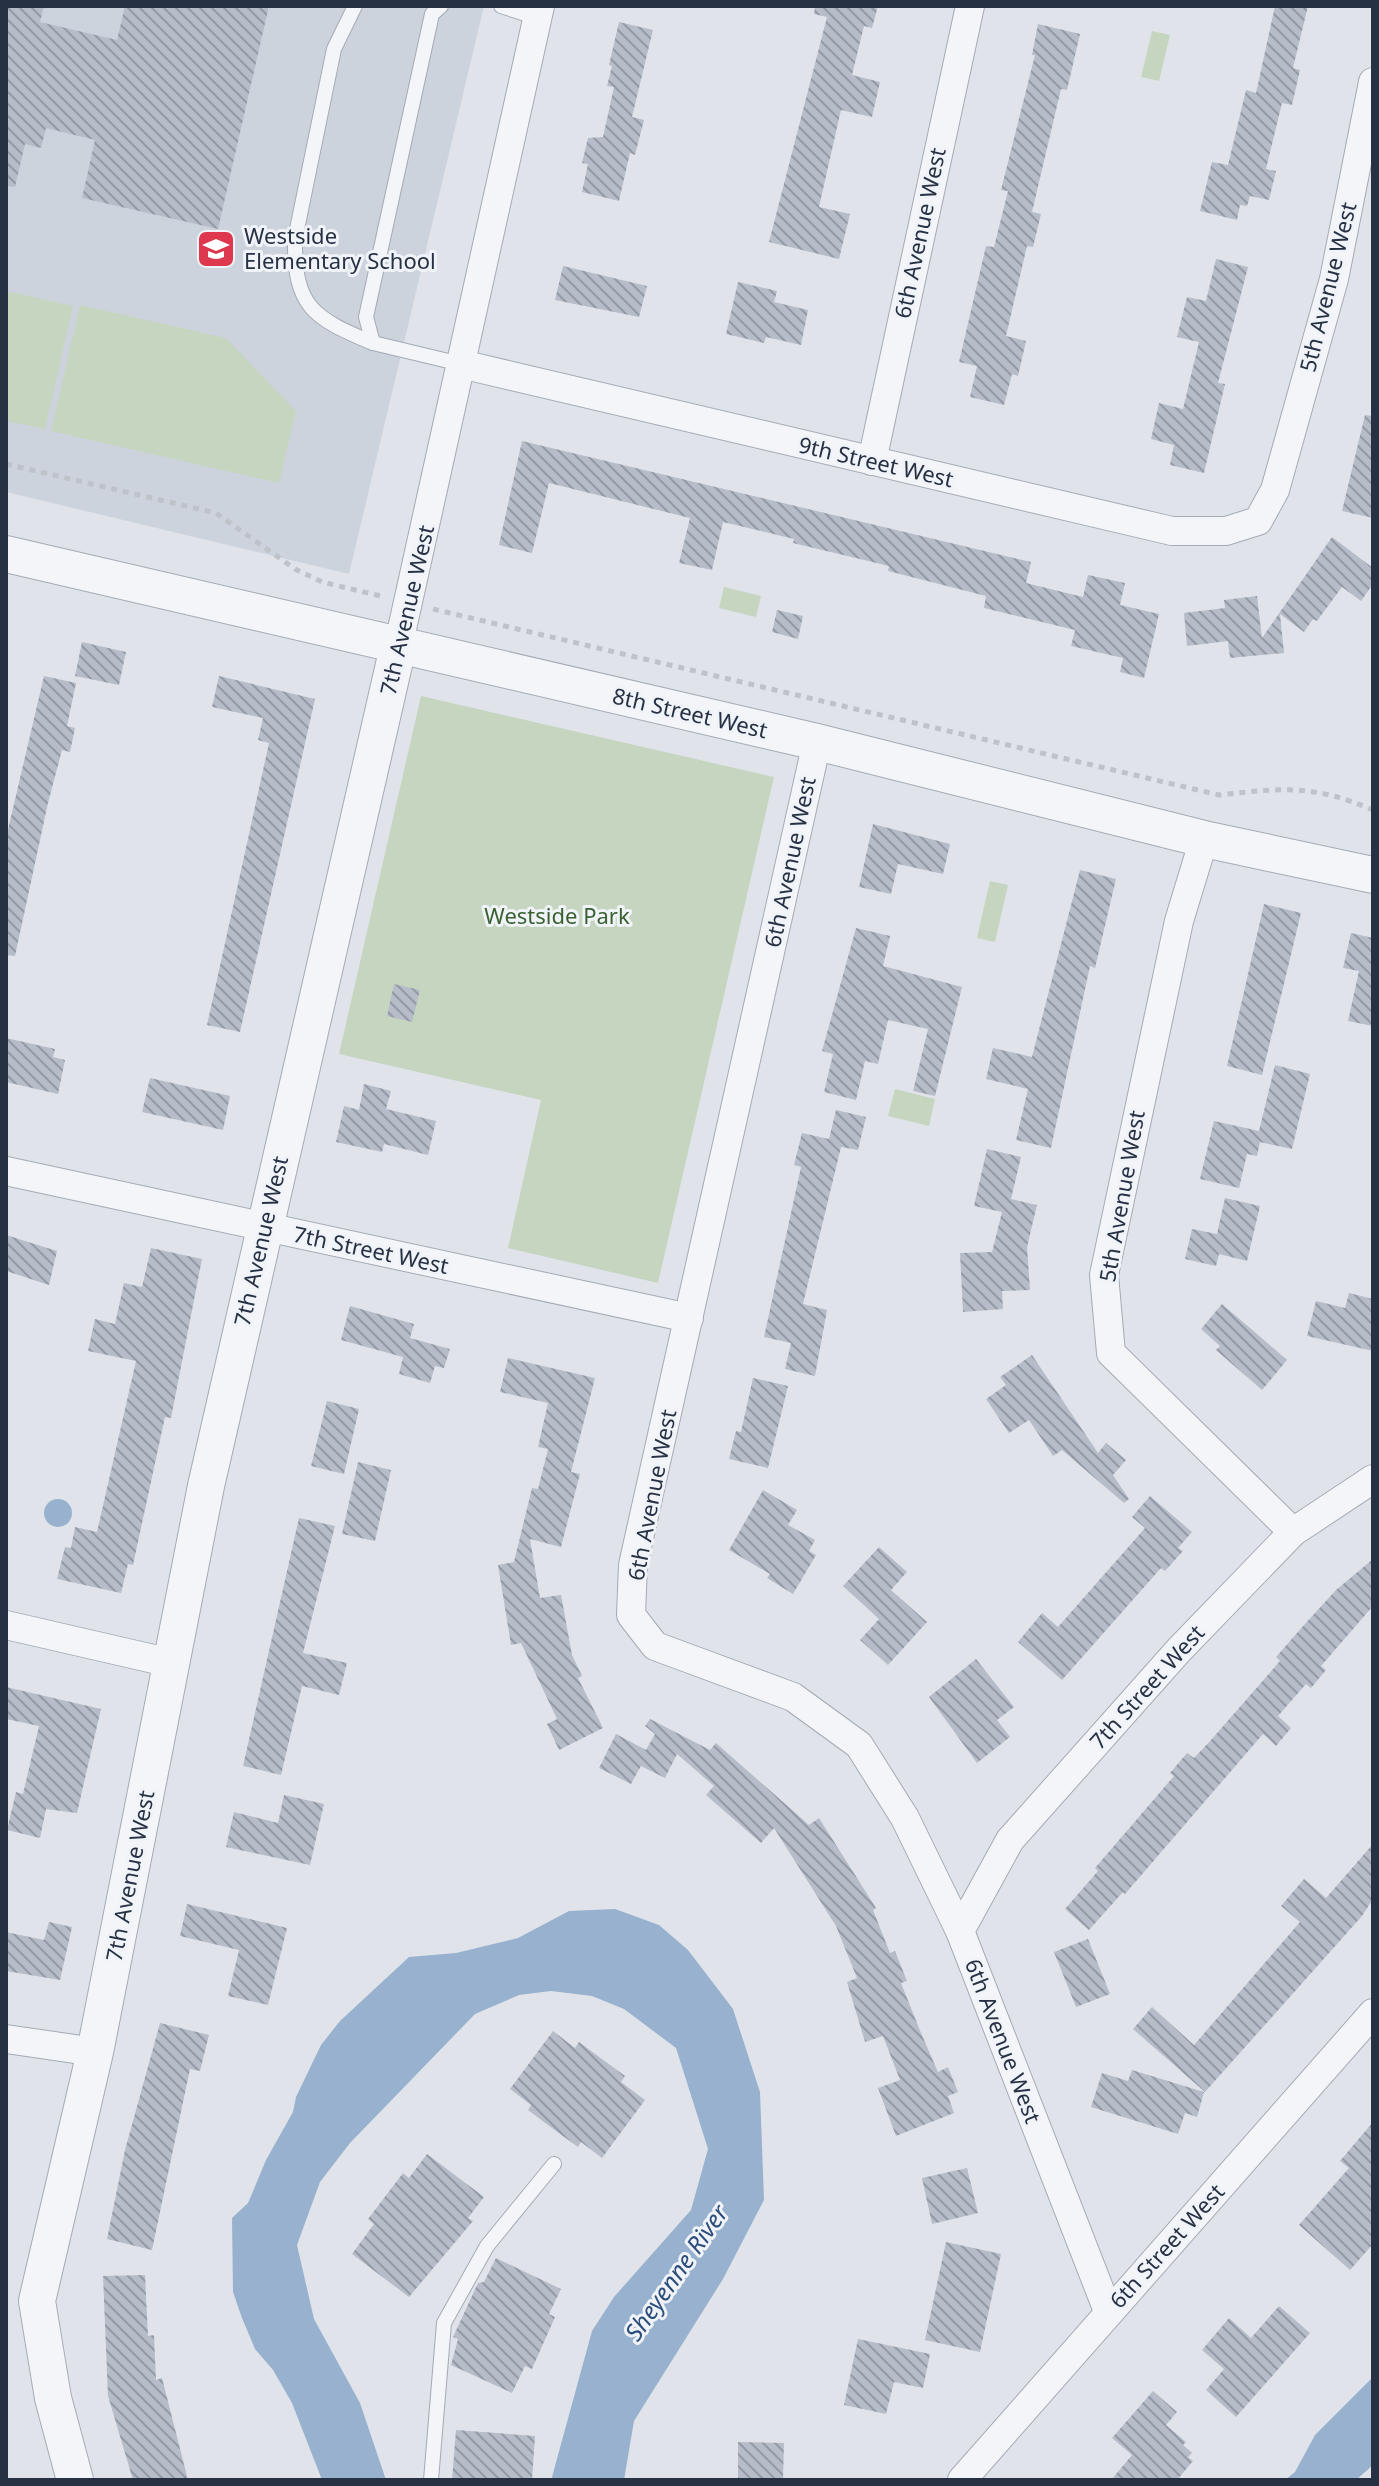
<svg xmlns="http://www.w3.org/2000/svg" width="1379" height="2486" font-family="'Noto Sans',sans-serif">
	<style>
		.built { fill: #cdd3dd }
		.green { fill: #c5d5c0 }
		.water { fill: #97b1ce }
		.building { fill: url(#building-back-hatch) }
		.lines { fill: none; stroke-linecap: round; stroke-linejoin: round }
		.service-casing { stroke: #a4abb5; stroke-width: 16 }
		.minor-casing { stroke: #a4abb5; stroke-width: 30 }
		.tertiary-casing { stroke: #a4abb5; stroke-width: 38 }
		.path { stroke: #bec2c9; stroke-width: 5; stroke-dasharray: 6 6; stroke-linecap: butt }
		.service { stroke: #f3f5f8; stroke-width: 14 }
		.minor { stroke: #f3f5f8; stroke-width: 28 }
		.tertiary { stroke: #f3f5f8; stroke-width: 36 }
		.labels { text-anchor: middle; stroke-width: 6; stroke-linejoin: round; paint-order: stroke }
		.street-label { font-size: 22px; fill: #263144; stroke: #f0f3f8 }
		.poi-label { font-size: 22px; fill: #263144; stroke: #f0f3f8; text-anchor: start }
		.park-label { font-size: 22px; fill: #3a6132; stroke: #f0f3f8 }
		.water-label { font-size: 24px; font-style: italic; fill: #2c4e7c; stroke: #f0f3f8 }
	</style>
	<defs>
		<pattern id="building-back-hatch" width="6" height="6" patternUnits="userSpaceOnUse" patternTransform="scale(2)"><rect width="6" height="6" fill="#b6bdc9"/><path d="M-1 5l2 2M0 0l6 6M5-1l2 2" fill="none" stroke="#949aa5"/></pattern>
	</defs>
	<rect width="100%" height="100%" fill="#e0e4ea"/>
	<polygon class="built" points="6,6 484,6 349,574 6,492"/>
	<g class="green">
		<polygon points="1152,31 1170,35 1159,81 1141,77"/>
		<polygon points="6,291 73,306 45,429 6,421"/>
		<polygon points="80,305 226,338 296,411 279,483 51,431"/>
		<polygon points="724,587 761,596 756,617 719,608"/>
		<polygon points="421,696 774,777 658,1283 508,1248 541,1100 339,1054"/>
		<polygon points="990,881 1008,885 995,942 977,938"/>
		<polygon points="895,1089 935,1099 929,1126 888,1116"/>
	</g>
	<g class="water">
		<circle cx="58" cy="1513" r="14"/>
		<polygon points="615,1909 659,1925 688,1950 733,2009 760,2092 764,2200 723,2279 634,2421 624,2480 553,2480 552,2477 592,2331 614,2297 691,2210 708,2149 676,2048 624,2009 592,1996 551,1991 519,1995 475,2014 350,2143 320,2182 297,2245 314,2319 360,2403 386,2480 322,2480 292,2403 273,2370 255,2349 242,2318 233,2292 232,2218 248,2203 266,2160 293,2112 296,2097 321,2045 340,2021 409,1957 456,1953 518,1938 569,1911"/>
		<polygon points="1373,2377 1373,2465 1356,2480 1285,2480 1295,2472 1315,2435"/>
	</g>
	<g class="building">
		<polygon points="6,6 44,6 40,22 117,40 125,6 269,6 218,229 82,198 95,140 46,128 41,148 25,144 15,187 6,186"/>
		<polygon points="815,6 878,6 872,28 864,26 852,75 880,82 872,117 841,110 819,207 850,214 839,259 769,242 827,17 814,14"/>
		<polygon points="1275,6 1308,6 1293,68 1300,70 1292,105 1282,103 1266,169 1276,171 1269,200 1250,196 1247,206 1240,205 1237,220 1200,211 1212,162 1228,165 1246,90 1256,93"/>
		<polygon points="619,22 653,30 632,117 644,120 635,155 630,153 619,201 582,192 588,164 582,163 588,138 603,137 614,87 607,86 612,66 609,65"/>
		<polygon points="1038,24 1080,34 1067,90 1061,89 1032,212 1041,214 1033,247 1027,246 1006,336 1026,341 1018,376 1012,374 1004,405 970,397 977,366 959,362 986,246 994,247 1008,191 1001,190 1035,55 1032,55"/>
		<polygon points="1216,259 1248,267 1218,383 1225,384 1204,473 1170,465 1174,445 1151,439 1159,403 1183,409 1199,342 1177,337 1187,297 1206,301"/>
		<polygon points="563,266 647,286 639,317 555,300"/>
		<polygon points="738,282 777,291 774,302 808,310 801,345 766,337 764,343 726,334"/>
		<polygon points="1365,415 1373,416 1373,518 1342,511"/>
		<polygon points="522,441 1031,562 1026,583 1083,597 1088,575 1125,583 1120,605 1159,614 1144,678 1120,672 1123,658 1071,646 1075,630 984,608 986,596 888,571 889,566 793,543 794,539 723,522 712,570 679,563 690,518 549,483 532,553 499,545"/>
		<polygon points="1332,537 1373,568 1373,584 1361,601 1342,587 1317,621 1313,619 1304,632 1280,614 1284,653 1230,658 1228,641 1187,646 1184,613 1225,608 1224,600 1257,596 1262,638"/>
		<polygon points="777,610 803,616 798,639 772,632"/>
		<polygon points="82,642 126,652 119,685 75,676"/>
		<polygon points="44,676 76,683 67,726 75,728 70,752 62,750 48,803 15,956 6,955 6,838"/>
		<polygon points="219,676 315,699 240,1032 207,1025 269,743 258,740 263,718 212,707"/>
		<polygon points="873,824 950,844 943,874 898,864 891,894 859,887"/>
		<polygon points="1080,870 1116,879 1095,968 1090,966 1051,1148 1016,1140 1028,1089 986,1079 993,1048 1032,1057"/>
		<polygon points="1264,904 1301,913 1262,1075 1227,1066"/>
		<polygon points="856,928 890,936 883,966 962,987 935,1096 913,1091 928,1029 888,1020 878,1064 865,1061 856,1100 824,1092 833,1054 822,1051"/>
		<polygon points="1351,933 1373,938 1373,1026 1348,1021 1359,971 1343,968"/>
		<polygon points="394,984 420,990 412,1022 387,1016"/>
		<polygon points="6,1038 55,1049 53,1057 65,1060 58,1094 6,1082"/>
		<polygon points="1275,1065 1310,1074 1292,1149 1260,1142 1257,1156 1247,1154 1239,1188 1200,1179 1214,1121 1259,1131"/>
		<polygon points="150,1078 230,1096 223,1130 142,1112"/>
		<polygon points="364,1084 391,1091 386,1109 436,1121 428,1155 384,1144 382,1152 336,1142 344,1106 359,1110"/>
		<polygon points="836,1110 866,1117 858,1150 841,1147 803,1304 827,1310 815,1376 785,1369 791,1343 764,1337 801,1167 794,1165 802,1133 829,1139"/>
		<polygon points="987,1149 1021,1157 1011,1199 1037,1205 1027,1247 1030,1290 1002,1291 1003,1309 963,1312 960,1253 992,1252 1002,1212 974,1206"/>
		<polygon points="1225,1198 1260,1206 1247,1261 1219,1254 1216,1266 1185,1259 1192,1229 1217,1234"/>
		<polygon points="6,1235 57,1251 49,1285 6,1271"/>
		<polygon points="151,1248 202,1259 171,1418 165,1417 133,1565 128,1564 121,1593 57,1579 65,1547 71,1548 75,1527 97,1532 136,1361 88,1351 95,1319 115,1324 124,1283 142,1287"/>
		<polygon points="1349,1293 1373,1299 1373,1351 1307,1336 1316,1301 1345,1308"/>
		<polygon points="1222,1304 1287,1360 1262,1390 1216,1350 1220,1346 1201,1329"/>
		<polygon points="350,1306 414,1324 410,1338 450,1349 444,1368 435,1366 430,1383 399,1374 403,1357 341,1340"/>
		<polygon points="1032,1355 1098,1453 1106,1443 1126,1460 1113,1475 1129,1499 1124,1503 1062,1450 1053,1456 1029,1420 1009,1433 986,1399 1006,1385 1000,1377"/>
		<polygon points="508,1358 595,1378 571,1472 580,1474 561,1547 530,1539 540,1598 561,1595 572,1655 582,1676 578,1678 603,1728 559,1750 547,1724 557,1719 521,1643 511,1645 498,1565 514,1562 532,1488 538,1489 548,1449 538,1447 548,1403 500,1392"/>
		<polygon points="753,1378 788,1386 768,1468 729,1459 736,1431 741,1432"/>
		<polygon points="327,1401 359,1409 344,1474 311,1466"/>
		<polygon points="358,1462 391,1470 375,1541 342,1534"/>
		<polygon points="763,1490 797,1510 788,1525 815,1540 809,1551 816,1555 793,1594 767,1578 770,1574 729,1550"/>
		<polygon points="1150,1496 1192,1532 1178,1548 1183,1551 1165,1571 1161,1568 1062,1680 1018,1642 1042,1613 1058,1627 1145,1528 1132,1517"/>
		<polygon points="299,1518 335,1526 303,1653 347,1663 339,1695 302,1686 281,1775 243,1766"/>
		<polygon points="879,1547 907,1572 891,1590 927,1622 888,1665 860,1640 879,1619 843,1586"/>
		<polygon points="1373,1559 1373,1606 1321,1666 1326,1670 1311,1688 1306,1684 1278,1716 1291,1728 1276,1746 1263,1734 1125,1894 1123,1892 1089,1930 1065,1909 1098,1871 1095,1868 1174,1776 1170,1773 1187,1753 1194,1758 1211,1740 1280,1661 1276,1657 1304,1625 1336,1590"/>
		<polygon points="976,1659 1014,1707 997,1720 1010,1737 977,1763 929,1697"/>
		<polygon points="6,1687 101,1709 77,1813 46,1809 40,1838 7,1830 16,1792 23,1794 39,1726 6,1719"/>
		<polygon points="650,1719 710,1750 716,1743 809,1825 819,1818 876,1908 873,1910 890,1953 895,1951 907,1981 901,1983 921,2033 938,2072 948,2067 958,2092 948,2096 954,2113 896,2136 878,2088 900,2080 883,2036 865,2042 847,1982 857,1978 836,1926 774,1828 761,1843 706,1795 714,1786 677,1754 665,1778 641,1766 631,1784 599,1768 616,1734 646,1750 655,1734 645,1726"/>
		<polygon points="284,1795 324,1804 310,1865 226,1847 234,1812 278,1823"/>
		<polygon points="1373,1844 1373,1899 1362,1916 1205,2092 1133,2029 1152,2007 1194,2045 1300,1922 1281,1906 1304,1879 1326,1898"/>
		<polygon points="187,1904 287,1928 268,2005 228,1996 239,1950 180,1936"/>
		<polygon points="49,1922 72,1927 60,1980 6,1971 6,1932 44,1940"/>
		<polygon points="1088,1939 1110,1994 1076,2007 1054,1952"/>
		<polygon points="160,2023 209,2035 200,2071 190,2069 152,2250 107,2239 125,2150"/>
		<polygon points="553,2031 575,2048 579,2042 625,2076 621,2082 645,2100 602,2158 581,2142 578,2147 556,2131 528,2110 531,2105 510,2089"/>
		<polygon points="1132,2070 1204,2092 1197,2117 1185,2113 1178,2134 1091,2107 1102,2073 1128,2081"/>
		<polygon points="1373,2122 1373,2244 1350,2270 1299,2225 1349,2168 1340,2161"/>
		<polygon points="427,2154 484,2197 468,2218 473,2221 409,2297 352,2254 374,2224 368,2219 381,2202 403,2173 409,2178"/>
		<polygon points="967,2168 978,2213 932,2224 922,2178"/>
		<polygon points="946,2242 1001,2254 980,2352 925,2340"/>
		<polygon points="496,2258 561,2289 549,2314 555,2317 532,2369 525,2366 512,2393 451,2365 458,2339 453,2337 478,2283 484,2282"/>
		<polygon points="145,2275 148,2336 154,2335 156,2380 162,2378 188,2480 133,2480 108,2396 103,2276"/>
		<polygon points="1279,2306 1310,2333 1236,2417 1206,2390 1224,2369 1202,2350 1229,2318 1251,2338"/>
		<polygon points="858,2339 930,2354 923,2388 894,2382 886,2414 844,2405"/>
		<polygon points="1153,2391 1177,2412 1166,2425 1186,2442 1183,2445 1192,2453 1188,2457 1193,2461 1177,2480 1111,2480 1132,2455 1112,2438"/>
		<polygon points="456,2430 535,2436 532,2480 452,2480"/>
		<polygon points="738,2442 784,2443 783,2480 738,2480"/>
	</g>
	<g class="lines">
		<defs>
			<g id="service">
				<path d="M355 6 334 49 295 239C294 307 313 318 373 343"/>
				<polyline points="441,6 432,14 366,317 373,343 461,364"/>
				<polyline points="501,6 538,18"/>
				<polyline points="431,2480 444,2323 487,2246 554,2164"/>
			</g>
			<g id="minor">
				<polyline points="461,364 1172,531 1226,531 1258,521 1275,490 1334,279 1373,82"/>
				<polyline points="872,461 970,6"/>
				<polyline points="398,647 540,6"/>
				<polyline points="817,742 633,1565 631,1615 655,1646 793,1697 859,1745 905,1818 960,1931 1108,2311"/>
				<polyline points="1204,839 1179,921 1104,1275 1111,1353 1293,1532"/>
				<polyline points="6,1171 689,1318"/>
				<polyline points="6,1625 171,1663"/>
				<polyline points="960,1931 1010,1840 1179,1650 1293,1532 1373,1479"/>
				<polyline points="6,2039 95,2052"/>
				<polyline points="962,2480 1373,2013"/>
			</g>
			<g id="tertiary">
				<polyline points="6,554 817,742 1204,839 1373,875"/>
				<polyline points="75,2480 53,2398 37,2301 95,2052 206,1486 398,647"/>
			</g>
		</defs>
		<use href="#service" class="service-casing"/>
		<use href="#minor" class="minor-casing"/>
		<use href="#tertiary" class="tertiary-casing"/>
		<g class="path">
			<polyline points="6,464 216,513 295,569 322,582 385,597"/>
			<path d="M433 609 1219 795C1282 788 1313 784 1373 810"/>
		</g>
		<use href="#service" class="service"/>
		<use href="#minor" class="minor"/>
		<use href="#tertiary" class="tertiary"/>
	</g>
	<defs>
		<symbol id="school-square" viewBox="-11 -11 22 22"><rect x="-9" y="-9" width="18" height="18" rx="4" fill="#dd384e" stroke="#f0f3f8"/><path d="M0-5L7-2L0 1L-7-2ZM-4 1L0 2.5L4 1V4Q0 6-4 4Z" fill="#fff"/></symbol>
	</defs>
	<g fill-rule="evenodd">
		<use href="#school-square" x="194" y="227" width="44" height="44"/>
	</g>
	<g class="labels">
		<g class="street-label">
			<text transform="translate(920 233) rotate(-78)" y="8">6th Avenue West</text>
			<text transform="translate(1328 287) rotate(-76)" y="8">5th Avenue West</text>
			<text transform="translate(876 462) rotate(13)" y="8">9th Street West</text>
			<text transform="translate(407 610) rotate(-77)" y="8">7th Avenue West</text>
			<text transform="translate(690 713) rotate(13)" y="8">8th Street West</text>
			<text transform="translate(790 862) rotate(-78)" y="8">6th Avenue West</text>
			<text transform="translate(1122 1196) rotate(-80)" y="8">5th Avenue West</text>
			<text transform="translate(261 1241) rotate(-77)" y="8">7th Avenue West</text>
			<text transform="translate(371 1250) rotate(12)" y="8">7th Street West</text>
			<text transform="translate(652 1495) rotate(-79)" y="8">6th Avenue West</text>
			<text transform="translate(1147 1687) rotate(-48)" y="8">7th Street West</text>
			<text transform="translate(130 1876) rotate(-79)" y="8">7th Avenue West</text>
			<text transform="translate(1003 2041) rotate(69)" y="8">6th Avenue West</text>
			<text transform="translate(1167 2246) rotate(-48)" y="8">6th Street West</text>
		</g>
		<g class="poi-label">
			<text x="244" y="244">Westside<tspan x="244" dy="25">Elementary School</tspan></text>
		</g>
		<g class="park-label">
			<text x="557" y="924">Westside Park</text>
		</g>
		<g class="water-label">
			<text transform="translate(677 2273) rotate(-55)" y="8">Sheyenne River</text>
		</g>
	</g>
	<rect width="1379" height="2486" fill="none" stroke="#263144" stroke-width="16"/>
</svg>
